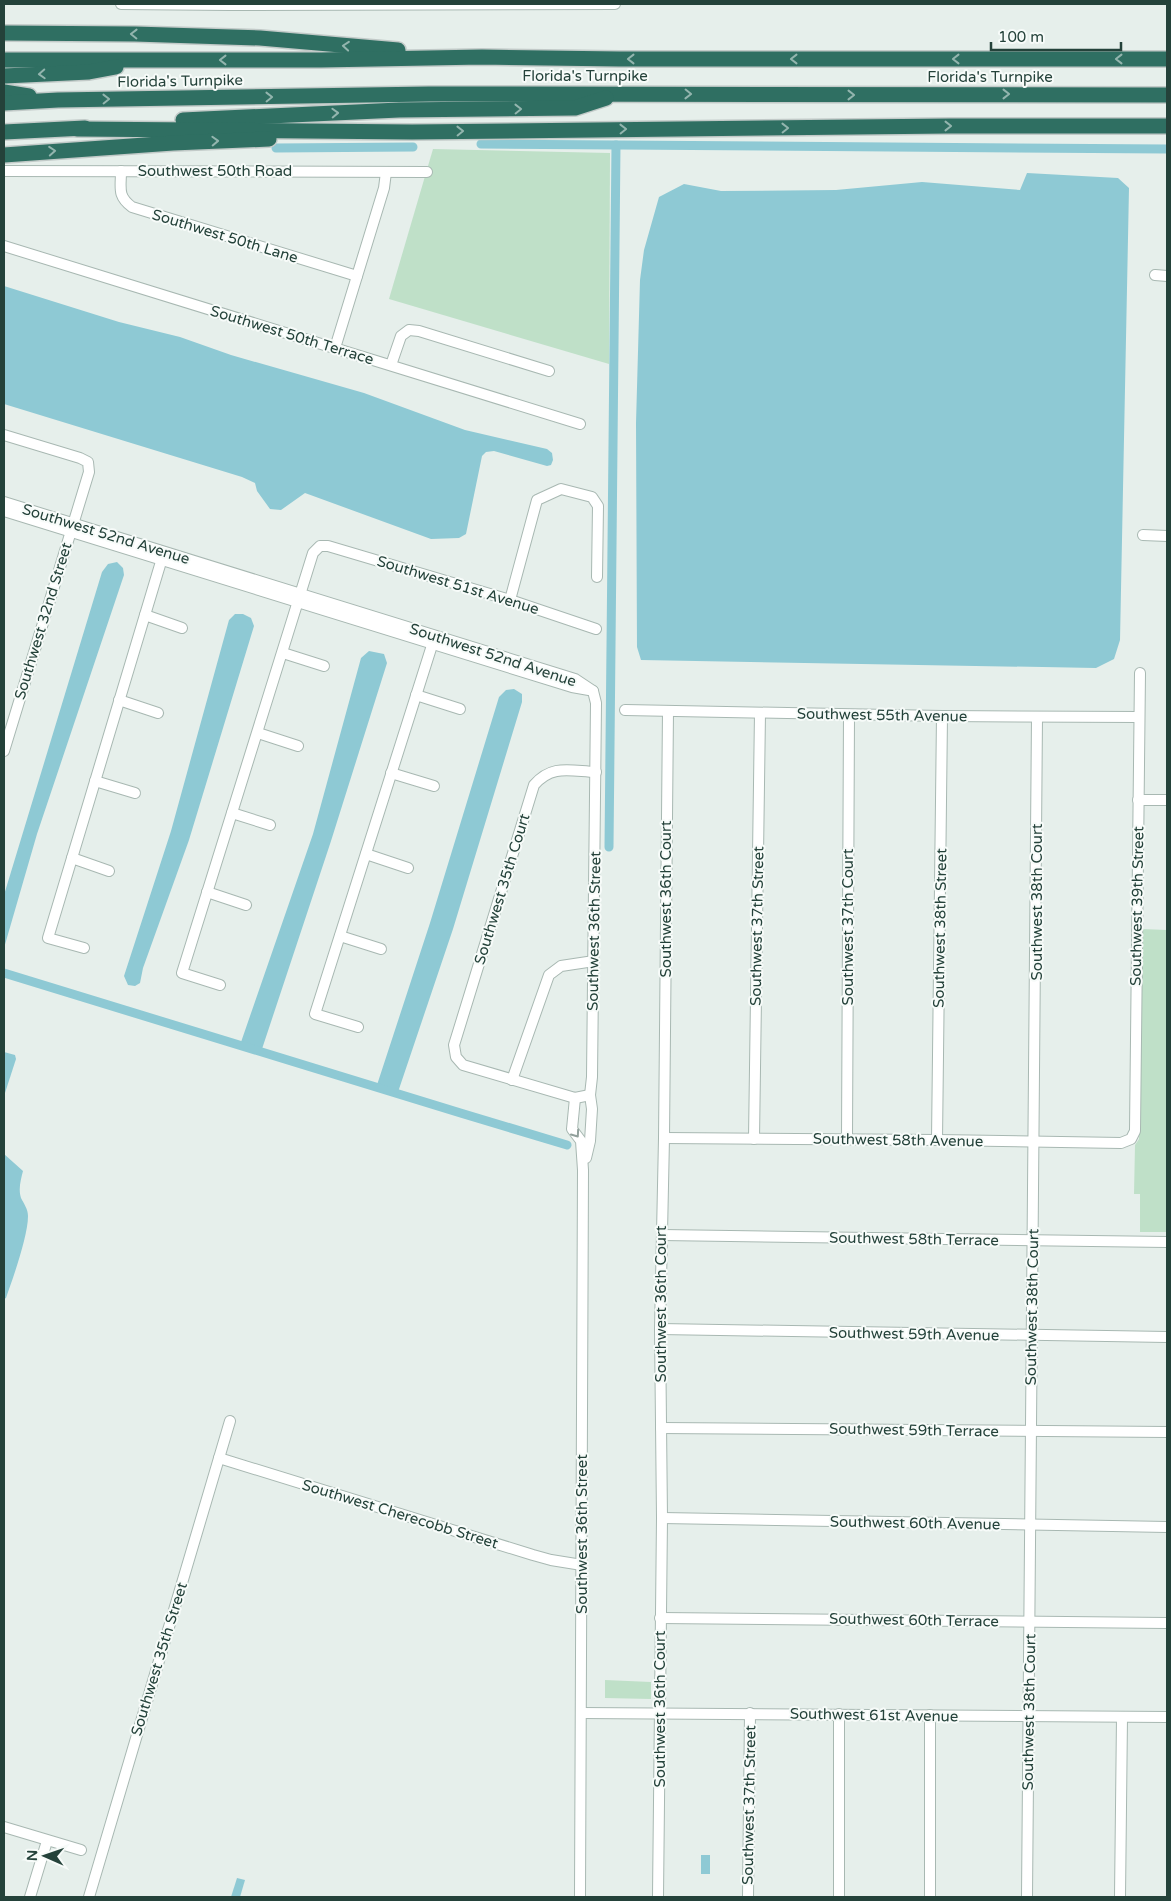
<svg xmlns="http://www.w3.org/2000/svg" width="1171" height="1901" font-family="'Varela Round',sans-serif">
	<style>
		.green { fill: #bfe0c8 }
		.water { fill: #8ec9d4 }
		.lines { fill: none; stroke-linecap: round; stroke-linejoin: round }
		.canal { stroke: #8ec9d4; stroke-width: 9 }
		.street-casing { stroke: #a8b8b2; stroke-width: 12 }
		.highway-casing { stroke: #c2cac8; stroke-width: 18 }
		.street { stroke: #fff; stroke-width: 10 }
		.highway { stroke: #2f6f62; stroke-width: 15 }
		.oneway { stroke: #93b5ae }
		.oneway2 { stroke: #92a09c }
		.labels { text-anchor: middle; stroke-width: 4; stroke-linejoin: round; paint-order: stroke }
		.street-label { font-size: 15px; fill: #24423a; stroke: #f7fbf9 }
	</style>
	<rect width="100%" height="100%" fill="#e6efeb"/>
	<g class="green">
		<polygon points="433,149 610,153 609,364 389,299"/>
		<polygon points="1142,929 1167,930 1166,1232 1140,1232 1140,1194 1134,1194 1135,1145 1139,1139"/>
		<polygon points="605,1680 651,1682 651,1699 605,1698"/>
	</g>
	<g class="water">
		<polygon points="1027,173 1118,178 1129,188 1120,640 1114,659 1096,668 641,660 637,647 636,423 640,280 644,250 659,197 684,184 721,191 836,190 922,182 1020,190"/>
		<polygon points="4,286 119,322 180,337 231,355 364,393 465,430 547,449 552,453 553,460 551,465 547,466 494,451 486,452 482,456 466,534 459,538 431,539 305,493 281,510 270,509 257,491 255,483 242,477 4,404"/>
		<polygon points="117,562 123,568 124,575 37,834 4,948 4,895 102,572 108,564"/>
		<polygon points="235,614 243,614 251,618 254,626 189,840 143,968 140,983 135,986 128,985 124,976 171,831 229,620"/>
		<polygon points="369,651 384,654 387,663 331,841 261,1052 240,1045 313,834 361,658"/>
		<polygon points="514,689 522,694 522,702 453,929 397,1095 376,1088 430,923 499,697 506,690"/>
		<polygon points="4,1052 15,1055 16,1059 4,1096"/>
		<path d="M4 1154 23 1171C21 1179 18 1189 21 1198 24 1204 28 1209 28 1216 28 1236 13 1278 6 1298L4 1299Z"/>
		<rect x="701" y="1855" width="9" height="19"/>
		<polygon points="237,1878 245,1880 240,1897 231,1897"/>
	</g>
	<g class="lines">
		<g class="canal">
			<polyline points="481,144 1167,149"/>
			<polyline points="276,148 413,147"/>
			<polyline points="609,847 616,145"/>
			<path d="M4 973C192 1030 379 1089 567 1145"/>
		</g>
		<defs>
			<g id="street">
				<polyline points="121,4 229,5 615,4"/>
				<polyline points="4,171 427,172"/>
				<path d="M121 171C121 188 117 196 132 207L357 276"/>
				<polyline points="4,246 580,424"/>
				<polyline points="1155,275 1167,276"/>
				<polyline points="335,348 384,188 386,172"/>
				<polyline points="391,365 401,336 409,330 419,331 549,371"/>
				<polyline points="4,435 80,458 88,462 89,472 4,751"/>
				<polyline points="4,502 575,679 593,691"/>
				<polyline points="4,511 572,687 589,690"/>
				<polyline points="1143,535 1167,536"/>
				<polyline points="510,600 537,500 561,489 592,497 598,506 597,577"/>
				<polyline points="145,615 182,628"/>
				<polyline points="283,653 324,666"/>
				<polyline points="416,695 460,709"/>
				<polyline points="119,700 158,713"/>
				<polyline points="625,710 942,716 1139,717"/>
				<polyline points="258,733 298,746"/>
				<polyline points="391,773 434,786"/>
				<polyline points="95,781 135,793"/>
				<polyline points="1138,800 1167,800"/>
				<polyline points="232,813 270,825"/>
				<polyline points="366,854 408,868"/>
				<polyline points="72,858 109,871"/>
				<polyline points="207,892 246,905"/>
				<polyline points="340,936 381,949"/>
				<polyline points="84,948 48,938 163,555"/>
				<polyline points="220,985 182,973 313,553 320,546 328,546 510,600 596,629"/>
				<polyline points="358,1027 315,1014 434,639"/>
				<polyline points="512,1080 549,975 561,966 594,961"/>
				<path d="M590 1095 575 1098 463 1065 456 1057 454 1045 534 785C552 764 570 771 596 772"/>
				<polyline points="575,1098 572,1129 581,1141 583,1170 580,1897"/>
				<polyline points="664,1138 937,1140 1121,1143 1131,1139 1135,1131 1140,673"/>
				<polyline points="754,1139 760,713"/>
				<polyline points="847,1139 849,715"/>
				<polyline points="937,1140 942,716"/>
				<polyline points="586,1158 590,1141 592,1109 590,1095 592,1077 596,703 593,691"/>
				<polyline points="662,1235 1167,1242"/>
				<polyline points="660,1329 1167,1337"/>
				<polyline points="661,1428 1167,1432"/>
				<polyline points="219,1458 533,1555 551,1560 582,1565"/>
				<polyline points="662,1518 1167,1527"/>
				<polyline points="660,1618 1167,1623"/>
				<polyline points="581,1713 1167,1717"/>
				<polyline points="4,1827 81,1850"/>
				<polyline points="30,1897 47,1841"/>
				<polyline points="89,1897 230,1421"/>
				<polyline points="658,1897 662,1518 660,1329 664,1138 668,711"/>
				<polyline points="748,1897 750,1713"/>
				<polyline points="839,1897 839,1714"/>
				<polyline points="930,1897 930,1715"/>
				<path d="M1027 1897C1030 1504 1036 1111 1037 717"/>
				<polyline points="1120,1897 1122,1717"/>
			</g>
			<g id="highway">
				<polyline points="4,33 135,34 260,38 398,50"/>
				<polyline points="4,60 321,60 482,57 619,59 1167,59"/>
				<polyline points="4,76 89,72 116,67"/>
				<polyline points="4,92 29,96"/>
				<polyline points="4,103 58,100 429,94 1167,95"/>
				<polyline points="183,120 399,110 575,108 606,98"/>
				<polyline points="77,129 412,132 950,126 1167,126"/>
				<polyline points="4,132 85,128"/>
				<polyline points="4,155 173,143 269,139"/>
			</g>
		</defs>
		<use href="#street" class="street-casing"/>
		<use href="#highway" class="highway-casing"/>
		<use href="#street" class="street"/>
		<use href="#highway" class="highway"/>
	</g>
	<defs><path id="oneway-chevron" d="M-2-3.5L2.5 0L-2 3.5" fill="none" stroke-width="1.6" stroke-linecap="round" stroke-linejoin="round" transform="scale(1.25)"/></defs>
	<g class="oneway">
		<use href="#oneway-chevron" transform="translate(134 34) rotate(-179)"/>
		<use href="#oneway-chevron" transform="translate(346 46) rotate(-175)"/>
		<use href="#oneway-chevron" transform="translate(631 59) rotate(-180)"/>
		<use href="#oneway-chevron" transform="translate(794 59) rotate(-180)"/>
		<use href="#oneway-chevron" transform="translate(956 59) rotate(-180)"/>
		<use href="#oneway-chevron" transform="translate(1119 59) rotate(-180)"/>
		<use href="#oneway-chevron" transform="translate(223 60) rotate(180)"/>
		<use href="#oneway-chevron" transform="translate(42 74) rotate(177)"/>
		<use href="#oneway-chevron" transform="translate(688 94) rotate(1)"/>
		<use href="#oneway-chevron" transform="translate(1006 94)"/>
		<use href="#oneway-chevron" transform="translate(851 95)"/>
		<use href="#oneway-chevron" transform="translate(269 97) rotate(-1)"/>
		<use href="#oneway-chevron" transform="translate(106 99) rotate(-1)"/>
		<use href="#oneway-chevron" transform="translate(518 109) rotate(-1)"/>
		<use href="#oneway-chevron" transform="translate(335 113) rotate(-2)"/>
		<use href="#oneway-chevron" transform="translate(948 126)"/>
		<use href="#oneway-chevron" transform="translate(785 128) rotate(-1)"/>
		<use href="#oneway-chevron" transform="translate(623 129) rotate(-1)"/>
		<use href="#oneway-chevron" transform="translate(460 131) rotate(-1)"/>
		<use href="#oneway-chevron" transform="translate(215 141) rotate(-2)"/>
		<use href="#oneway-chevron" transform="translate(52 151) rotate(-4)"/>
	</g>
	<use class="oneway2" href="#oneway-chevron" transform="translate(576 1134) rotate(55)"/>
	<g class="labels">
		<g class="street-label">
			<text x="585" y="81">Florida's Turnpike</text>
			<text x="990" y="82">Florida's Turnpike</text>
			<text transform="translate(180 81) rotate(-1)" y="5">Florida's Turnpike</text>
			<text x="215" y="176">Southwest 50th Road</text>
			<text transform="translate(225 236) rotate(17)" y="5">Southwest 50th Lane</text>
			<text transform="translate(292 335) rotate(17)" y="5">Southwest 50th Terrace</text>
			<text transform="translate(106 534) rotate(17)" y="5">Southwest 52nd Avenue</text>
			<text transform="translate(458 585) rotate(17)" y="5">Southwest 51st Avenue</text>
			<text transform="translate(43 621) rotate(-73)" y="5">Southwest 32nd Street</text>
			<text transform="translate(493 655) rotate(18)" y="5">Southwest 52nd Avenue</text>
			<text transform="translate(882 715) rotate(1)" y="5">Southwest 55th Avenue</text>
			<text transform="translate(502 889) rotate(-73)" y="5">Southwest 35th Court</text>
			<text transform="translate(666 899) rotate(-90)" y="5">Southwest 36th Court</text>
			<text transform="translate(1037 902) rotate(-90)" y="5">Southwest 38th Court</text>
			<text transform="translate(1137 906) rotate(-89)" y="5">Southwest 39th Street</text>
			<text transform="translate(757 926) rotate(-89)" y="5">Southwest 37th Street</text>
			<text transform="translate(848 927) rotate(-90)" y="5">Southwest 37th Court</text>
			<text transform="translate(940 928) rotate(-89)" y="5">Southwest 38th Street</text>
			<text transform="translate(594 931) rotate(-89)" y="5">Southwest 36th Street</text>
			<text transform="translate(898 1140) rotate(1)" y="5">Southwest 58th Avenue</text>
			<text transform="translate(914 1239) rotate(1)" y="5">Southwest 58th Terrace</text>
			<text transform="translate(661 1304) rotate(-90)" y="5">Southwest 36th Court</text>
			<text transform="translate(1032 1307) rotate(-89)" y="5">Southwest 38th Court</text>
			<text transform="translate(914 1334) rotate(1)" y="5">Southwest 59th Avenue</text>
			<text transform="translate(914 1430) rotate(1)" y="5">Southwest 59th Terrace</text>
			<text transform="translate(400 1514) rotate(17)" y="5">Southwest Cherecobb Street</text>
			<text transform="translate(915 1523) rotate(1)" y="5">Southwest 60th Avenue</text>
			<text transform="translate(582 1534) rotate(-90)" y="5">Southwest 36th Street</text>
			<text transform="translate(914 1620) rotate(1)" y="5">Southwest 60th Terrace</text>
			<text transform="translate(159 1659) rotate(-73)" y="5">Southwest 35th Street</text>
			<text transform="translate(660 1709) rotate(-90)" y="5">Southwest 36th Court</text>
			<text transform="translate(1029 1712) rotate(-89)" y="5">Southwest 38th Court</text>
			<text transform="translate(874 1715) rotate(1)" y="5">Southwest 61st Avenue</text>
			<text transform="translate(749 1805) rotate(-89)" y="5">Southwest 37th Street</text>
		</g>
	</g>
	<rect width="1171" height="1901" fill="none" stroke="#24423a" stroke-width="10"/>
	<g transform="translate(45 1856) rotate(272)" stroke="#f7fbf9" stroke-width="4" paint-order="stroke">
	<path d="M0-4L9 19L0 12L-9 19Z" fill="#24423a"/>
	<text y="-8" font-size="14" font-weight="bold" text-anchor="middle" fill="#24423a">N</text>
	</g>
	<path d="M991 42v8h130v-8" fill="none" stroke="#24423a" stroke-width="2.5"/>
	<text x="998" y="42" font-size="15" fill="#24423a" stroke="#f7fbf9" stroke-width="4" paint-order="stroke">100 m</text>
</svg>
